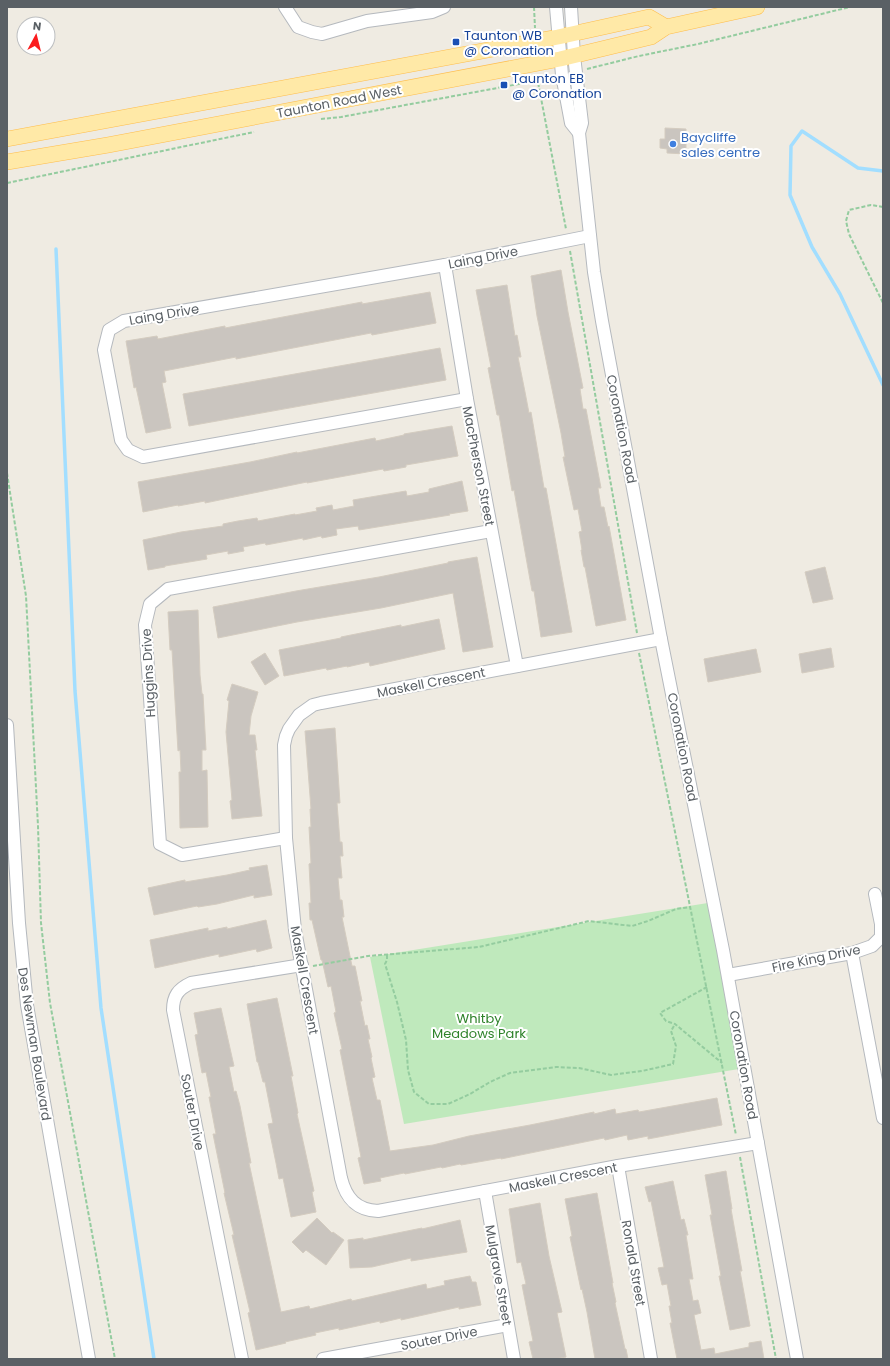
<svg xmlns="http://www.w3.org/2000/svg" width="890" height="1366" font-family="Poppins,sans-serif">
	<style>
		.green { fill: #bfe9bc }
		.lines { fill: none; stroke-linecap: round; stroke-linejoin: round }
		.stream { stroke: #a2deff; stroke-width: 3.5 }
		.building { fill: #cac5bf; stroke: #d4ccc0 }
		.minor-casing { stroke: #b5b9be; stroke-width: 14 }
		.major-casing { stroke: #ffbd4b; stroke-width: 16 }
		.path { stroke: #94cc9f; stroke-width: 2; stroke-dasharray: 4 2; stroke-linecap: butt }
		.minor { stroke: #fff; stroke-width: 12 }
		.major { stroke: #ffe9a7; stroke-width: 15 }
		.transit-dot { fill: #1a4fb4; stroke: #fff; stroke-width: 1.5 }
		.shop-dot { fill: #3f7fe0; stroke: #fff; stroke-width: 1.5 }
		.labels { text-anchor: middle; stroke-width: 4; stroke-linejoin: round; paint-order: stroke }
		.transit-label { font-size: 13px; fill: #164399; stroke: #fff; text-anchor: start }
		.street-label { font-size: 13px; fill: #5a6065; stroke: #fff }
		.shop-label { font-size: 13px; fill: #366cbe; stroke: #fff; text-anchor: start }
		.park-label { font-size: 13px; fill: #2f832b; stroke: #fff }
	</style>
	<rect width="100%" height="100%" fill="#efebe2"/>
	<polygon class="green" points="714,902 745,1068 404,1124 370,957"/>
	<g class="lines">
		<g class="stream">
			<polyline points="883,171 858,168 802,131 791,146 790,195 812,247 840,294 883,385"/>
			<polyline points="56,249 75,691 101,1008 154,1359"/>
		</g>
	</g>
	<g class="building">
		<polygon points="665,128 686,129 686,154 667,153 667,149 660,148 660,139 665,139"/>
		<polygon points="561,270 568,312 583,388 580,389 583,409 586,409 601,488 598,488 601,507 604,507 608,527 609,526 626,620 596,626 585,567 584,567 581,550 582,550 579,532 582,531 578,509 574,510 563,457 565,457 561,433 537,316 531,276"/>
		<polygon points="507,285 515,336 517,335 521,357 518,357 525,392 529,413 531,412 544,488 546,488 572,632 541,637 534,591 532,591 514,490 512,491 499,415 497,415 488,368 491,367 476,290"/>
		<polygon points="430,292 436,323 372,335 371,333 236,359 236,357 164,371 166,382 162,383 171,428 146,433 136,387 134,388 126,341 157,336 158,339 225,326 225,328 362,302 362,304"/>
		<polygon points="440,348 446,380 189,426 183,394"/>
		<polygon points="452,426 458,456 406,465 406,467 384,471 383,469 307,483 307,482 205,503 205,501 178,506 178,505 143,512 138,482 250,462 297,452 297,453 375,438 376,441 404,435 404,434"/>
		<polygon points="462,481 468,511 449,514 450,515 359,530 358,526 336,529 337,535 322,538 321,536 303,540 303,538 266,545 265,543 243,547 244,551 228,554 228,551 206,555 207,559 165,566 165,567 148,570 143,540 181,532 223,526 223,524 238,521 257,518 258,521 295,514 295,515 317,511 316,508 332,505 333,510 354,506 353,500 406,491 407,496 429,492 429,489"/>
		<polygon points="477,557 493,647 463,652 453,593 381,608 297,622 218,638 213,607 296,591 379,577 448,563 448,562"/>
		<polygon points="825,567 833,599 813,603 805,572"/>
		<polygon points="198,610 200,675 202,694 203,694 206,750 202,750 202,771 207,770 208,827 180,828 179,772 181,772 180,750 178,751 172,650 170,650 168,612"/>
		<polygon points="439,619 445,649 370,666 369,662 347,667 347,666 327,670 326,668 284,676 279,650 341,638 341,637 401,625 401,627"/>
		<polygon points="831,648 834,667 802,673 799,654"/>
		<polygon points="756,649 761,672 708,682 704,659"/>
		<polygon points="265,653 279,676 265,685 251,662"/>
		<polygon points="232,684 258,692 251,716 249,735 255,735 257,750 255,750 262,816 232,819 230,801 232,800 226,732 229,701 227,700"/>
		<polygon points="335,728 340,803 337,803 340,842 342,842 343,856 340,856 342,878 338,878 340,900 342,900 344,917 342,917 352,966 355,966 362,1001 360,1001 365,1026 367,1025 370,1039 368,1039 372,1057 371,1058 375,1077 372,1078 377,1100 380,1100 390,1151 433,1145 469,1136 530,1125 594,1112 594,1114 615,1109 616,1114 638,1110 639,1112 717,1098 722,1125 648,1139 648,1136 628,1140 627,1135 605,1140 604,1138 501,1159 501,1158 461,1165 460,1164 442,1168 441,1167 405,1174 404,1173 380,1178 381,1181 364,1184 358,1158 361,1157 340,1050 342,1049 334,1013 336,1012 331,986 328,987 322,960 321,960 312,920 310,920 309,903 311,903 309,864 311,863 309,827 311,827 310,809 311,809 305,731"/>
		<polygon points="267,865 272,895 254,898 254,895 217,904 198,907 197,906 154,915 148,888 185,880 185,882 227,875 250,870 249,868"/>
		<polygon points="266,920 272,948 257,952 256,949 219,957 219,954 155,968 150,940 208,928 208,931 227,927 227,929"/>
		<polygon points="277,998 293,1076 291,1076 298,1113 297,1114 314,1191 312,1192 316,1212 291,1217 283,1178 279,1179 276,1163 268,1124 273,1123 265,1082 263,1082 258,1062 257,1062 247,1004"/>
		<polygon points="221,1008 234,1066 229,1067 234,1092 236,1091 240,1106 251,1163 249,1163 281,1312 309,1306 310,1309 351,1299 352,1301 426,1284 427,1289 445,1285 444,1281 470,1276 472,1282 476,1282 481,1305 459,1309 459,1307 401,1320 401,1318 380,1323 380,1321 339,1330 339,1328 315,1333 316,1335 285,1342 286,1343 256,1350 248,1313 250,1312 232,1235 234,1235 224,1193 225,1193 213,1134 216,1134 209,1097 211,1097 206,1072 202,1073 195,1035 198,1034 194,1013"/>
		<polygon points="726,1171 732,1209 731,1209 742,1271 740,1271 750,1326 730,1330 719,1276 721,1276 710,1215 712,1215 705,1175"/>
		<polygon points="673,1181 681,1220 684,1219 688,1235 686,1235 693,1279 689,1279 693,1301 698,1300 701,1313 694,1315 701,1350 714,1348 715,1354 749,1347 749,1343 761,1341 764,1359 677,1359 670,1323 672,1323 669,1306 671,1306 667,1284 662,1285 658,1268 664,1267 651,1201 649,1202 645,1187"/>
		<polygon points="597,1193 613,1283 612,1283 616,1302 615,1303 625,1349 626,1349 628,1359 595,1359 587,1312 582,1289 581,1290 570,1237 572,1236 565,1199"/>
		<polygon points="540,1203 549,1256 562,1312 557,1313 566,1357 555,1359 533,1359 529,1342 533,1341 522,1285 526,1284 521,1262 517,1263 509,1209"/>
		<polygon points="317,1218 332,1233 333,1232 344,1240 326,1265 306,1250 303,1253 292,1242"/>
		<polygon points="460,1220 467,1252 411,1261 411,1258 372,1267 350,1268 348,1240 363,1238 363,1240 422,1228 422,1229"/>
	</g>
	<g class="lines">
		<defs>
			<g id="minor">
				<polyline points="285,7 298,27 312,32 322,34 367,21 432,12 444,7"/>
				<polyline points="556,7 562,75 571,123 579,133"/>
				<polyline points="571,7 574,56 582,123 579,133 594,272 602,321 661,639 723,950 797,1359"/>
				<polyline points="445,265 467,399 517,666"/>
				<polyline points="467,399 143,457 128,450 121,440 104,350 109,330 124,321 445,265 590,236"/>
				<path d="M661 639 321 703 313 705 299 715 289 729 286 736 284 745 286 838 295 930 341 1178C346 1198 356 1210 378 1211L618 1166 758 1143"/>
				<polyline points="7,725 19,923 27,1005 89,1359"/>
				<polyline points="286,838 182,855 160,844 145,625 150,604 168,589 491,531"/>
				<polyline points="852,953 883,1118"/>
				<polyline points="728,975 852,953 872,946 881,937 881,924 875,894"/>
				<polyline points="618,1166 651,1359"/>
				<polyline points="485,1191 514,1359"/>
				<path d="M242 1359 173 1010C173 996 178 989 191 983L302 965"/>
				<polyline points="323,1359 508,1325"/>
			</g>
			<g id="major">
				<polyline points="7,139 558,37 649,17 666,27"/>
				<polyline points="7,162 108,145 560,59 651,37 666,27 757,7"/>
			</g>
		</defs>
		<use href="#minor" class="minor-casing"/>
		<use href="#major" class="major-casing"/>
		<g class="path">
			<polyline points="534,7 535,28"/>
			<polyline points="587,69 639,56 698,44 850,7"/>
			<polyline points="537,77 566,229"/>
			<polyline points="321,119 341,117 551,78"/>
			<polyline points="7,183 254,132"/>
			<polyline points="883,207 871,205 849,210 846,221 849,234 883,303"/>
			<polyline points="570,251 637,633"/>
			<polyline points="7,473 26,596 38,826 41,923 50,1003 115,1359"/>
			<polyline points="639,653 736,1135"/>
			<polyline points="387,955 387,960 385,964 397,1002 406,1040 408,1070 414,1092 429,1104 448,1104 470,1094 490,1082 510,1073 556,1067 579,1068 611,1075 642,1071 673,1064 676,1046 671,1031 675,1024"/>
			<polyline points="313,966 368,956 479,947 589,921 632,926 648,921 676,909 690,907"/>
			<polyline points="707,987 660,1013 666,1021 675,1024 722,1063"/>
			<polyline points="740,1157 776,1359"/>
		</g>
		<use href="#minor" class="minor"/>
		<use href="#major" class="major"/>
	</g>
	<g class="transit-dot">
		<rect x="452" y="38" width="8" height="8" rx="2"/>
		<rect x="500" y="81" width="8" height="8" rx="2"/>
	</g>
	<circle class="shop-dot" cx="673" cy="144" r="4"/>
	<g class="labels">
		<g class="transit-label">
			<text x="464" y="40">Taunton WB<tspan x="464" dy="15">@ Coronation</tspan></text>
			<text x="512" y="83">Taunton EB<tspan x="512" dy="15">@ Coronation</tspan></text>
		</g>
		<g class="street-label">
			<text transform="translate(339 101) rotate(-11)" y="5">Taunton Road West</text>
			<text transform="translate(483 257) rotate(-11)" y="5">Laing Drive</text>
			<text transform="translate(164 314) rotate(-10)" y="5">Laing Drive</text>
			<text transform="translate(622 429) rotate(79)" y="5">Coronation Road</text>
			<text transform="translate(479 466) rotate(79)" y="5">MacPherson Street</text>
			<text transform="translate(148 673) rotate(-93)" y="5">Huggins Drive</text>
			<text transform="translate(431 682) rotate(-11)" y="5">Maskell Crescent</text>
			<text transform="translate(683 747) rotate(79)" y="5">Coronation Road</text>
			<text transform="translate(816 958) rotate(-12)" y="5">Fire King Drive</text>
			<text transform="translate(305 980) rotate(80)" y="5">Maskell Crescent</text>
			<text transform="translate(35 1044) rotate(81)" y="5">Des Newman Boulevard</text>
			<text transform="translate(744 1065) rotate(80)" y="5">Coronation Road</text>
			<text transform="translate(193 1112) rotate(79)" y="5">Souter Drive</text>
			<text transform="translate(563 1177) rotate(-11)" y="5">Maskell Crescent</text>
			<text transform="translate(634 1263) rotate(80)" y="5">Ronald Street</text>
			<text transform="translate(499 1275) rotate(80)" y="5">Mulgrave Street</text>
			<text transform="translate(439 1338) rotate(-11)" y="5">Souter Drive</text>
		</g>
		<g class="shop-label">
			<text x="681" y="142">Baycliffe<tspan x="681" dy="15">sales centre</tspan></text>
		</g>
		<g class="park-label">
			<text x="479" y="1023">Whitby<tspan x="479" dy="15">Meadows Park</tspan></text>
		</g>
	</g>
	<rect width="890" height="1366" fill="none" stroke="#5a6065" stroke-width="16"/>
	<g transform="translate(36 36) rotate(7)"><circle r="19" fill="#ffffff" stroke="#bdbfc1"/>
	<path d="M0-3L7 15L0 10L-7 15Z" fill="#fb1c1e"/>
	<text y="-6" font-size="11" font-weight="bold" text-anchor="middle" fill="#5a6065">N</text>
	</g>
</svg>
